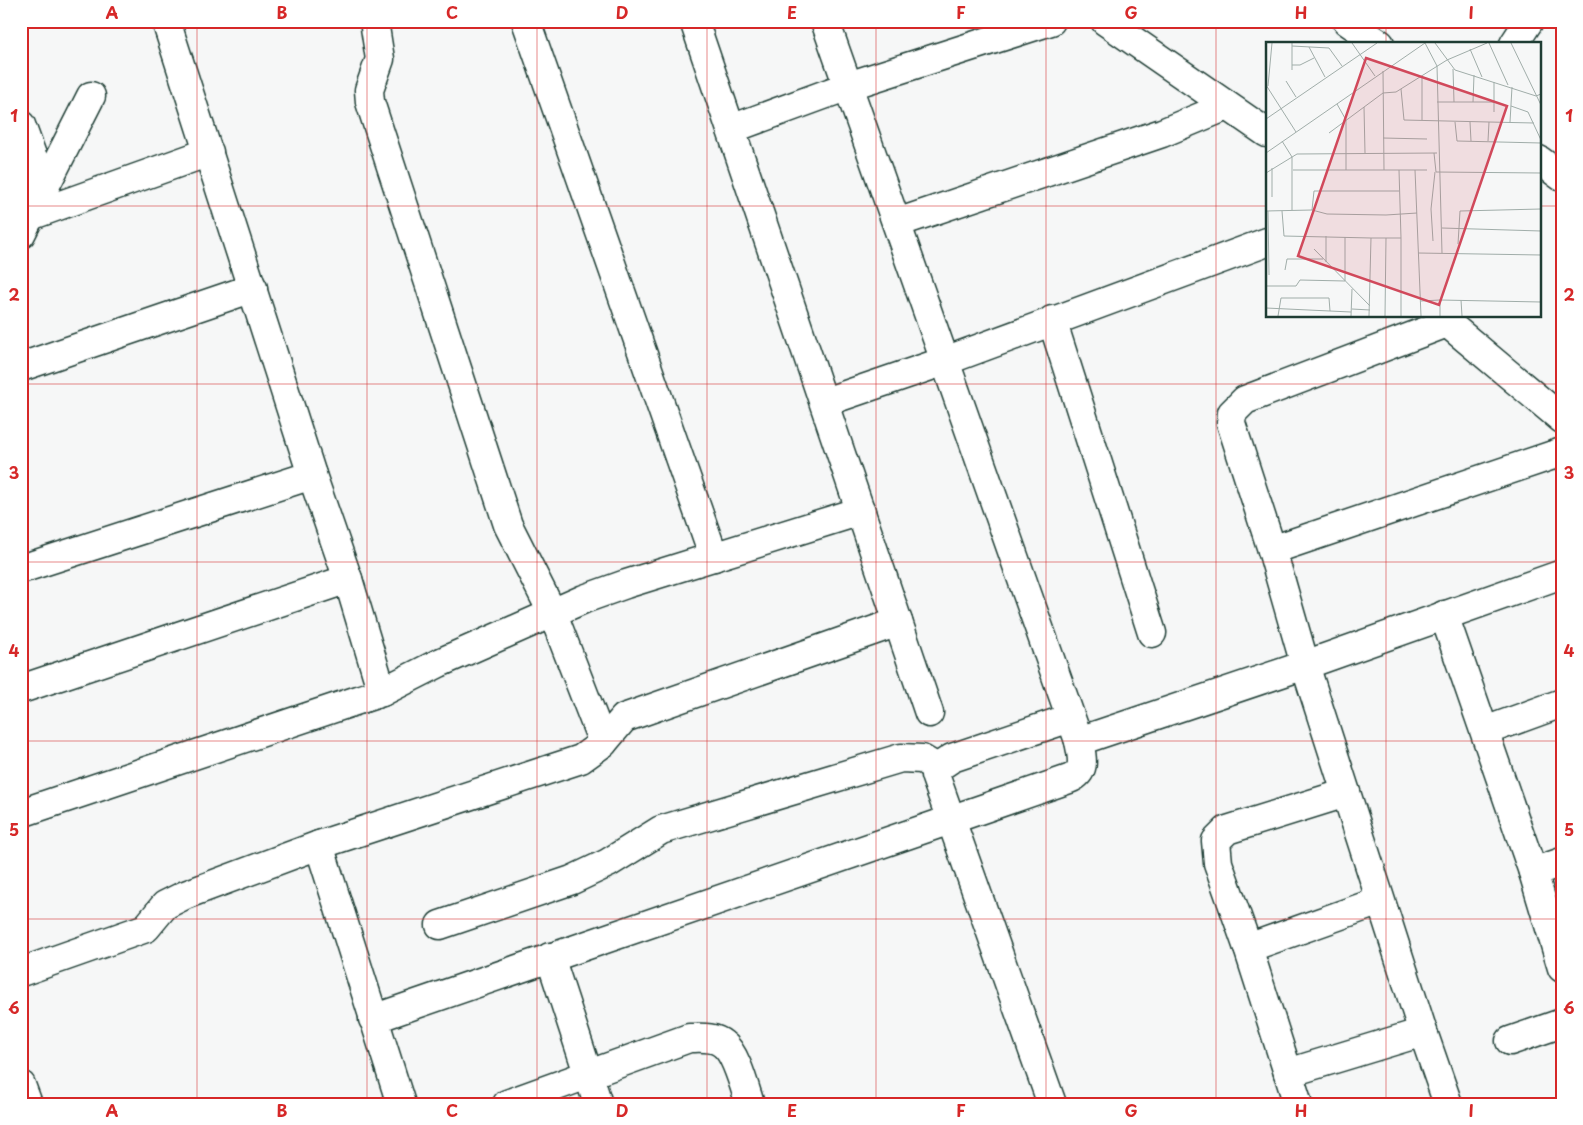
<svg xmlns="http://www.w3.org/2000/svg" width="1583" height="1125" font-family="'Playpen Sans',sans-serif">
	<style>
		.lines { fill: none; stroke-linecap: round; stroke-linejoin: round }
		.minor-casing { stroke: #1f3d34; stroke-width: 31 }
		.minor { stroke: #fff; stroke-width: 28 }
		.grid { fill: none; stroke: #d62828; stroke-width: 1; stroke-opacity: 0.55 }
		.inset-road { fill: none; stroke: #a0ada9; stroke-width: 1 }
		.view { fill: #d1495b; fill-opacity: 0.15; stroke: #d1495b; stroke-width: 2.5 }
		.inset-edge { fill: none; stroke: #1f3d34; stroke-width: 2.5 }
		.neatline { fill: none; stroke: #d62828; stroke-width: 2 }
		.grid-label { font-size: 16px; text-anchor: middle; font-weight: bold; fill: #d62828 }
	</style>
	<rect width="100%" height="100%" fill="#f6f7f7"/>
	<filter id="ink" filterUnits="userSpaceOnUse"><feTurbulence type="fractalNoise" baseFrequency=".02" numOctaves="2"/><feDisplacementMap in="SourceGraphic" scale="10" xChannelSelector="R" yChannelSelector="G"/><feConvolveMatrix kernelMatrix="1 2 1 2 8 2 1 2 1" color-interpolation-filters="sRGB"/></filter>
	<g filter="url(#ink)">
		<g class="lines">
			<defs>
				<g id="minor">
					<polyline points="374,21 380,59 369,90 370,102 508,525 553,614 603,743"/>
					<polyline points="526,21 714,557"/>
					<polyline points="694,21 929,713"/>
					<polyline points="825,21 1079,741"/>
					<polyline points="1105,21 1267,133"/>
					<polyline points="1347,21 1380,44"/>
					<polyline points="1514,44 1529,21"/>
					<polyline points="21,125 44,188"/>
					<polyline points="731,129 848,86 1051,21"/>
					<polyline points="1539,160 1562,177"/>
					<polyline points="30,216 209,152"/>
					<polyline points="897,223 1162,133 1227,106"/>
					<polyline points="21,234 91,96"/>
					<polyline points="1439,316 1562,419"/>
					<polyline points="1052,320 1152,633"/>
					<polyline points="21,367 253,288"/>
					<polyline points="825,402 945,361 1267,242"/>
					<polyline points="1272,550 1562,452"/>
					<polyline points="21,569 312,475 166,21"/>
					<polyline points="1444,615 1533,872 1562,968"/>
					<polyline points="21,689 348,579"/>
					<polyline points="382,692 439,663 584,599 626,584 861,511"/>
					<polyline points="1485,731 1562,703"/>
					<polyline points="21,813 382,692 348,579 312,475"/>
					<polyline points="319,845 401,1104"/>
					<polyline points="1533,872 1562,862"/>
					<polyline points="440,925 572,880 608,863 661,830 901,758 922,759 937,768"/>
					<polyline points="1248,948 1380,901"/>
					<polyline points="550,957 598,1104"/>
					<polyline points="21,972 146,928 165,905 185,895 319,845 581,759 603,743 624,718 898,622"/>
					<path d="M373 1019 1069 779C1087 772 1082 757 1079 741L1305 665 1562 574"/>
					<polyline points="1423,1032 1305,665 1272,550 1231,423 1232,413 1245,400 1447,323"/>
					<polyline points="1510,1041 1562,1023"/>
					<polyline points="1288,1073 1423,1032 1448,1104"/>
					<polyline points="21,1085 28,1104"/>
					<path d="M507 1104 689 1038C700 1038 714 1036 723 1044 736 1053 745 1089 750 1104"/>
					<polyline points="1052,1104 935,775 937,768 952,758 1070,718"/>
					<polyline points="1298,1104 1248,948 1218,863 1216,841 1227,830 1346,793"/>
				</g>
			</defs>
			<use href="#minor" class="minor-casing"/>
			<use href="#minor" class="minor"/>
		</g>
	</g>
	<path class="grid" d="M197 21V1104M367 21V1104M537 21V1104M707 21V1104M876 21V1104M1046 21V1104M1216 21V1104M1386 21V44M21 206H1267M1539 206H1562M1386 316V1104M21 384H1562M21 562H1562M21 741H1562M21 919H1562"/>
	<g transform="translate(1266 42)">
		<rect width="275" height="275" fill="#f6f7f7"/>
		<path class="inset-road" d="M86 1 109 34M159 1 171 24 176 211M169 1 189 28 270 54 275 52M223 1 242 43M245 1 275 63M26 4 63 6 76 24M43 5 59 35M204 7 216 35M26 23H34L48 16M187 27 188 60M26 28V1M117 29 118 128M20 39 30 55M0 43 30 90M2 44 6 1M135 47 138 78 223 80M171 60H228M207 60 208 33M71 62 80 78V128M245 64 262 70 275 98M98 65 99 111M228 70V40M0 77 111 1M156 78V34M189 80 191 99 275 101M204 80 205 99M244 80 246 45M63 91 117 51 130 50 181 18 221 1M117 96 161 97M16 99 26 115V168M222 99 223 80 268 81M0 111 159 1M168 111 170 130 275 131M27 128H161M133 128 135 196M149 128 155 274M0 131 31 112 171 111M6 155V126M46 168 48 149H133M0 169 46 168 61 172 120 173 151 171M2 169 3 233M16 169 18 194 105 196 103 274M176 186 275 189M60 194V220M105 196H135V274M167 199 165 167 169 130M192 202 194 169 275 167M48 207 104 264M152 211 275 213M19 228 21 217H57M0 244H30L34 238 79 239V195M195 258 196 274M155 259 174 258M0 266 85 270M86 267 104 268M12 274 15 256H63L64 269M85 274 86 247M119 274 120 196M174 274V258L275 260"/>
		<path class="view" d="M100 16 241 64 173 263 32 214Z"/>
		<rect width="275" height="275" class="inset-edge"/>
	</g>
	<rect width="1583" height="1125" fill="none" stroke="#fff" stroke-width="55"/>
	<rect x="28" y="28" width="1528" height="1070" class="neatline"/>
	<g class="grid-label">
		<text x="112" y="19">A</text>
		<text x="282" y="19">B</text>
		<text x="452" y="19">C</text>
		<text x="622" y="19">D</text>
		<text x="792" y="19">E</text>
		<text x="961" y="19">F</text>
		<text x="1131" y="19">G</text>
		<text x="1301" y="19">H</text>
		<text x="1471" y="19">I</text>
		<text x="14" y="122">1</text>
		<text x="1569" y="122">1</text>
		<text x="14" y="301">2</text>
		<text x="1569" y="301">2</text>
		<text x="14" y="479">3</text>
		<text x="1569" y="479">3</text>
		<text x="14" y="657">4</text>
		<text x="1569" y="657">4</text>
		<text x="14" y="836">5</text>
		<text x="1569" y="836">5</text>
		<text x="14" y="1014">6</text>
		<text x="1569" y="1014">6</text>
		<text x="112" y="1117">A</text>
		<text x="282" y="1117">B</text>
		<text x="452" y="1117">C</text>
		<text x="622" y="1117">D</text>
		<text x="792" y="1117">E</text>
		<text x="961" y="1117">F</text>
		<text x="1131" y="1117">G</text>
		<text x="1301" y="1117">H</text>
		<text x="1471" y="1117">I</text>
	</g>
</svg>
